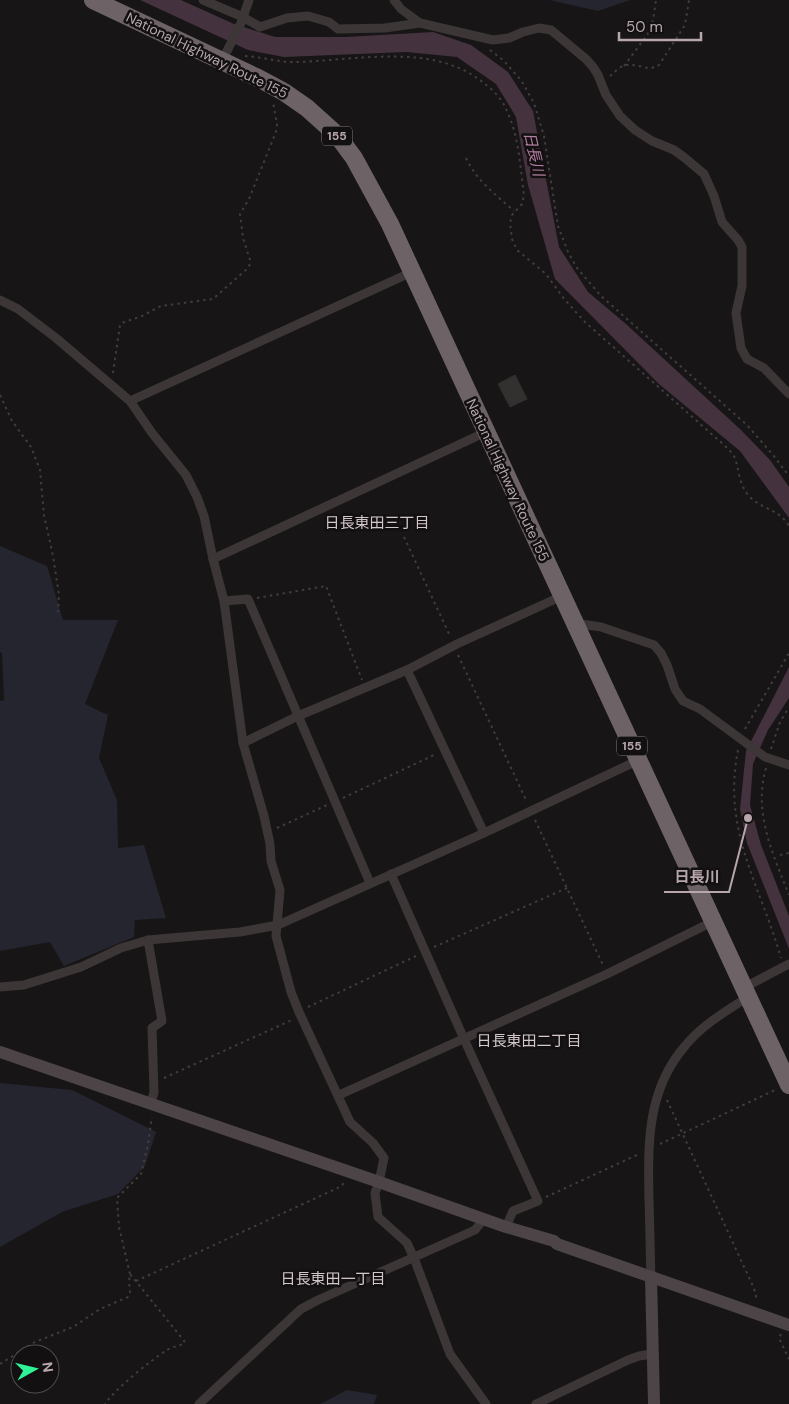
<svg xmlns="http://www.w3.org/2000/svg" width="789" height="1404" font-family="'DM Sans','Noto Sans JP',sans-serif">
	<style>
		.green { fill: #25252f }
		.water { fill: #45323f }
		.building { fill: #333030; stroke: #332f2f }
		.lines { fill: none; stroke-linecap: round; stroke-linejoin: round }
		.path { stroke: #433c3f; stroke-width: 2; stroke-dasharray: 2.5 4; stroke-linecap: butt }
		.street { stroke: #3c3637; stroke-width: 9 }
		.secondary { stroke: #4c4447; stroke-width: 12 }
		.highway { stroke: #6d6266; stroke-width: 18 }
		.labels { text-anchor: middle; stroke-width: 5; stroke-linejoin: round; paint-order: stroke }
		.shield { fill: #121010; stroke: #86797f; stroke-width: 1 }
		.shield-label { font-size: 12px; font-weight: bold; fill: #b7a6ae }
		.street-label { font-size: 14px; fill: #b7a6ae; stroke: #121010 }
		.water-label { font-size: 15px; font-style: italic; fill: #b27da1; stroke: #121010 }
		.neighbourhood-label { font-size: 15px; fill: #d3c7cc; stroke: #121010 }
		.leader { fill: none; stroke: #b7a6ae; stroke-width: 2 }
		.callout-dot { fill: #b7a6ae; stroke: #121010; stroke-width: 2 }
		.callout-label { font-size: 15px; text-anchor: middle; font-weight: bold; fill: #b7a6ae; stroke: #121010; stroke-width: 5; stroke-linejoin: round; paint-order: stroke }
	</style>
	<rect width="100%" height="100%" fill="#171515"/>
	<g class="green">
		<polygon points="549,0 630,0 598,11"/>
		<polygon points="0,546 47,566 63,620 118,620 85,704 108,715 99,758 117,800 118,848 144,845 166,918 135,920 134,937 64,966 50,942 0,951 0,701 4,700 2,653 0,652"/>
		<polygon points="0,1083 72,1090 156,1132 145,1166 118,1194 62,1212 0,1247"/>
		<polygon points="347,1390 377,1395 374,1404 320,1404"/>
	</g>
	<g class="water">
		<polygon points="140,0 181,0 234,24 275,37 345,37 433,32 471,45 508,72 533,111 559,247 588,292 626,324 741,430 770,460 789,487 789,518 740,451 659,384 555,279 528,185 516,117 496,84 457,57 406,52 284,57 248,50"/>
		<polygon points="789,667 789,698 768,730 753,764 750,805 761,845 789,916 789,949 747,843 740,809 746,751"/>
	</g>
	<polygon class="building" points="515,375 527,399 510,407 498,384"/>
	<g class="lines">
		<g class="path">
			<polyline points="490,50 503,60 521,80 534,103 544,136 558,226 568,252 577,268 601,296 747,425 773,455 789,476"/>
			<path d="M245 56C262 57 278 62 294 62 356 61 434 41 485 84 493 90 501 98 505 107 519 134 520 166 524 195L522 204 512 215 510 223 512 239 517 250 546 274 565 300 585 322 724 445C729 450 734 454 736 461 739 473 740 486 749 496 762 510 778 508 789 526"/>
			<polyline points="624,66 650,31 653,20 656,0"/>
			<path d="M610 76C614 73 618 68 623 66 635 61 648 73 659 65L685 25 689 0"/>
			<path d="M466 158C476 180 496 195 514 211"/>
			<polyline points="113,373 120,325 124,322 140,317 161,306 213,299 248,268 250,264 250,260 243,238 240,214 249,199 276,132 277,125 273,102"/>
			<polyline points="0,395 12,421 31,447 40,470 44,515 53,556 59,595 58,612"/>
			<polyline points="404,537 450,636"/>
			<polyline points="257,598 326,586 362,680"/>
			<polyline points="458,655 527,802"/>
			<polyline points="745,729 789,653"/>
			<polyline points="771,749 780,722 789,707"/>
			<path d="M738 750C722 831 760 884 781 958"/>
			<path d="M766 768C753 813 773 854 789 895"/>
			<polyline points="343,798 436,754"/>
			<polyline points="535,820 603,965"/>
			<polyline points="277,828 327,805"/>
			<polyline points="780,855 789,853"/>
			<polyline points="434,947 567,888"/>
			<polyline points="308,1007 416,956"/>
			<polyline points="164,1078 292,1020"/>
			<polyline points="667,1100 752,1284 756,1294 756,1300"/>
			<polyline points="660,1144 775,1090"/>
			<polyline points="546,1197 639,1154"/>
			<polyline points="130,1274 119,1227 117,1198 141,1174 148,1144 152,1117"/>
			<polyline points="136,1281 342,1186 344,1181"/>
			<polyline points="781,1334 779,1338 789,1359"/>
			<path d="M0 1364 35 1342 73 1327 100 1309 128 1297 130 1292 129 1282 130 1274 185 1342C180 1347 173 1346 167 1350 150 1361 116 1388 105 1404"/>
		</g>
		<g class="street">
			<polyline points="203,0 243,17 260,27 287,18 308,16 329,22 338,29 385,28 420,23"/>
			<polyline points="394,0 401,9 420,23 493,40 509,38 523,32 539,28 551,30 586,59 593,67 598,75 606,95 620,116 635,130 652,141 674,150 685,158 704,174 714,196 722,222 738,240 742,247 742,286 736,313 741,348 747,359 764,368 789,394"/>
			<polyline points="222,61 241,23 249,0"/>
			<polyline points="0,300 18,309 56,338 130,401 152,433 186,475 197,497 204,516 213,559 224,601 243,743 264,816 270,844 271,861 280,890 276,936 291,992 299,1012 350,1122 373,1143 384,1158 379,1182 375,1193 378,1217 407,1243 414,1258 450,1354 486,1404"/>
			<polyline points="130,401 412,272"/>
			<polyline points="213,559 486,432"/>
			<polyline points="224,601 248,599 370,883"/>
			<polyline points="574,623 601,627 654,645 661,653 667,665 675,689 683,701 700,709 765,757 789,765"/>
			<polyline points="407,670 484,833"/>
			<polyline points="243,743 298,716 407,670 457,644 562,596"/>
			<polyline points="391,874 464,1039 538,1201 513,1211 506,1227"/>
			<polyline points="148,940 162,1021 152,1028 154,1093 150,1104"/>
			<polyline points="0,987 24,985 81,967 121,948 148,940 240,932 278,925 484,833 639,760"/>
			<polyline points="745,987 789,964"/>
			<polyline points="339,1095 607,974 714,921"/>
			<path d="M651 1277C650 1252 650 1226 649 1201 648 1146 646 1091 685 1046 702 1025 726 1011 748 997"/>
			<polyline points="199,1404 301,1309 318,1300 475,1230 484,1219"/>
			<polyline points="536,1404 628,1360 639,1356 652,1354"/>
		</g>
		<g class="secondary">
			<polyline points="0,1052 379,1182 506,1227 554,1241 557,1244 789,1325"/>
			<polyline points="651,1277 654,1404"/>
		</g>
		<polyline class="highway" points="93,0 258,78 284,92 307,108 337,135 354,158 390,224 789,1085"/>
	</g>
	<g class="labels">
		<g class="shield">
			<rect x="322" y="126.5" width="30" height="19" rx="4"/>
			<rect x="617" y="736.5" width="30" height="19" rx="4"/>
		</g>
		<g class="shield-label">
			<text x="337" y="140">155</text>
			<text x="632" y="750">155</text>
		</g>
		<g class="street-label">
			<text transform="translate(207 55) rotate(26)" y="5">National Highway Route 155</text>
			<text transform="translate(508 480) rotate(65)" y="5">National Highway Route 155</text>
		</g>
		<g class="water-label">
			<text transform="translate(534 154) rotate(77)" y="5">日長川</text>
		</g>
		<g class="neighbourhood-label">
			<text x="377" y="528">日長東田三丁目</text>
			<text x="529" y="1046">日長東田二丁目</text>
			<text x="333" y="1284">日長東田一丁目</text>
		</g>
	</g>
	<path class="leader" d="M748 818L729 892H664"/>
	<circle class="callout-dot" cx="748" cy="818" r="5"/>
	<g class="callout-label">
		<text x="697" y="882">日長川</text>
	</g>
	<g transform="translate(35 1369) rotate(82)"><circle r="24" fill="#121010" stroke="#544c4f"/>
	<path d="M0-4L9 19L0 12L-9 19Z" fill="#30f397"/>
	<text y="-8" font-size="14" font-weight="bold" text-anchor="middle" fill="#b7a6ae">N</text>
	</g>
	<path d="M619 32v8h82v-8" fill="none" stroke="#b7a6ae" stroke-width="2.5"/>
	<text x="626" y="32" font-size="15" fill="#b7a6ae" stroke="#121010" stroke-width="4" paint-order="stroke">50 m</text>
</svg>
